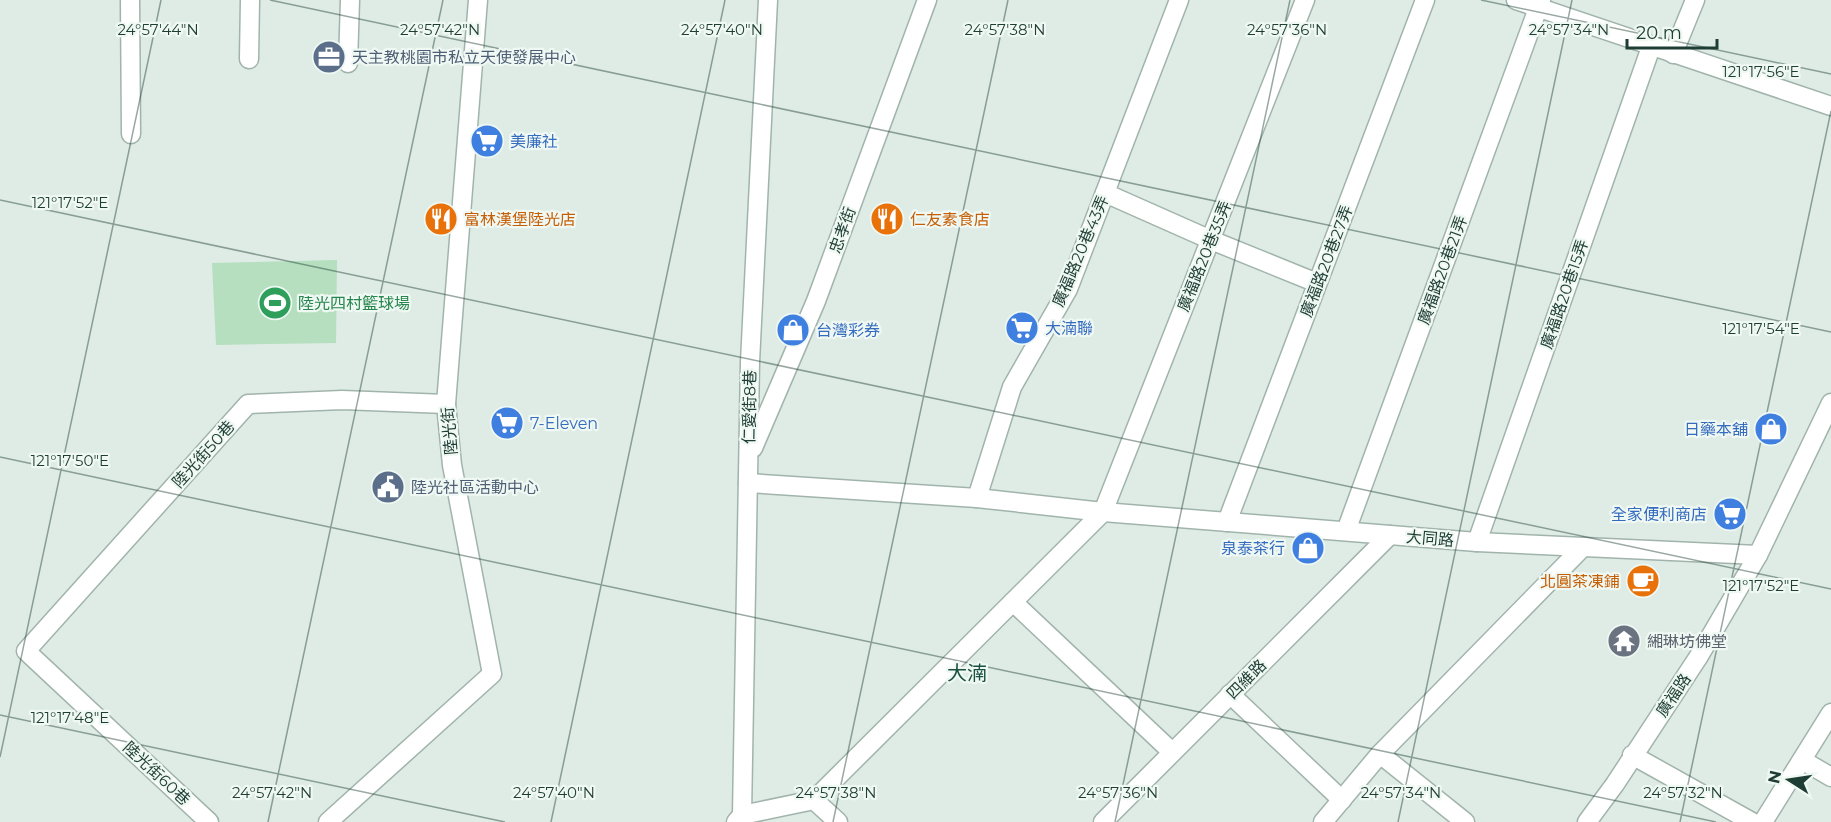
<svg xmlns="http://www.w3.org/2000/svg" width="1831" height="822" font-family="Montserrat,'Noto Sans TC',sans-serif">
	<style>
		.green { fill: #b5dfbf }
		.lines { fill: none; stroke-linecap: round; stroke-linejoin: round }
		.minor-casing { stroke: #a1b4ac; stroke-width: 21 }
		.minor { stroke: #fff; stroke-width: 18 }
		.ticks { fill: none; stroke: #1e3d34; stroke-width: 1.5; stroke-opacity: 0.45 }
		.labels { text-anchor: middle; stroke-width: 4.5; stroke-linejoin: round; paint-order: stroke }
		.service-label { font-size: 16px; fill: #4e5e75; stroke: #eff8f3; text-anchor: start }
		.shop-label { font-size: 16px; fill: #366cbe; stroke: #eff8f3; text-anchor: start }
		.food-label { font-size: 16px; fill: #c56008; stroke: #eff8f3; text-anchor: start }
		.street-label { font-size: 16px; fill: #1e3d34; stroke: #eff8f3 }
		.leisure-label { font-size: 16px; fill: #27864d; stroke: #eff8f3; text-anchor: start }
		.worship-label { font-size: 16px; fill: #5b616d; stroke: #eff8f3; text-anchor: start }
		.quarter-label { font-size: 20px; fill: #185141; stroke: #eff8f3 }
		.ticks-label { font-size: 15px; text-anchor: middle; fill: #1e3d34; stroke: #eff8f3; stroke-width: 4.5; stroke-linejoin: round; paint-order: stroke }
	</style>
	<rect width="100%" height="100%" fill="#deece5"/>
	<polygon class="green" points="337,260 336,343 216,345 212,263"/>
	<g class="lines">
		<defs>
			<g id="minor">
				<polyline points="130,0 131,134"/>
				<polyline points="1516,0 1831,106"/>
				<polyline points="1673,54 1695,0"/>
				<polyline points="249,59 250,0"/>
				<polyline points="348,63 350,0"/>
				<polyline points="1105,193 1211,240 1317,283"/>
				<polyline points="753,448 816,301 927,0"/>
				<polyline points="748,483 977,498 1103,512 1477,542 1758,555"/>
				<polyline points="977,498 1012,387 1068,289 1179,0"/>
				<polyline points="1227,522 1425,0"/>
				<polyline points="1346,531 1541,0"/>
				<polyline points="1477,542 1651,47"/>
				<polyline points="1013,602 1172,752"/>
				<polyline points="1230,694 1342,800"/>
				<polyline points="1380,754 1465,822"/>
				<polyline points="1632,755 1752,822"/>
				<polyline points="1802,760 1831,777"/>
				<polyline points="814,800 838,822"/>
				<polyline points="742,815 750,362 768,0"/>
				<polyline points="209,822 26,651 248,404 342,400 446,404"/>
				<polyline points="328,822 492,674 452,465 446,404 478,0"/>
				<polyline points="736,822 742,815 814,800 1103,512 1305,0"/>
				<polyline points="1103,822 1390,535"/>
				<polyline points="1323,822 1380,754 1583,547"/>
				<polyline points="1587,822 1615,784 1699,656 1758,555 1831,403"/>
				<polyline points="1763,822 1831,713"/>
			</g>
		</defs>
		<use href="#minor" class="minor-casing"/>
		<use href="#minor" class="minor"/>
	</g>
	<path class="ticks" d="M270 0 1831 332M1481 0 1831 74M0 200 1831 589M0 457 1716 822M0 715 505 822M0 757 161 0M268 822 443 0M551 822 725 0M833 822 1008 0M1115 822 1290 0M1398 822 1572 0M1680 822 1831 111"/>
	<defs>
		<symbol id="office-disc" viewBox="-11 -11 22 22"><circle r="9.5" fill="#5c6f8a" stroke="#eff8f3"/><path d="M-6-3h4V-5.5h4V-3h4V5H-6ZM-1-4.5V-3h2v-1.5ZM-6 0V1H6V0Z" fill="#fff"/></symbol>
		<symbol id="supermarket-disc" viewBox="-11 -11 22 22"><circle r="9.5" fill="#3f7fe0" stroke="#eff8f3"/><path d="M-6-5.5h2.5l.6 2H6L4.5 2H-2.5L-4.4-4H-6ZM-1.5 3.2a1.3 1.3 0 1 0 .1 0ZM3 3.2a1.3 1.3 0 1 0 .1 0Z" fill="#fff"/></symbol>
		<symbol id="restaurant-disc" viewBox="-11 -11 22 22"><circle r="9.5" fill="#e8710a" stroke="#eff8f3"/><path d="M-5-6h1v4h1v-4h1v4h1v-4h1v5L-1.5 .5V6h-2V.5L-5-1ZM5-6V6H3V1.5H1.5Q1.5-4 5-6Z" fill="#fff"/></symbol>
		<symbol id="stadium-disc" viewBox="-11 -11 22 22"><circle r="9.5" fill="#2e9e5b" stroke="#eff8f3"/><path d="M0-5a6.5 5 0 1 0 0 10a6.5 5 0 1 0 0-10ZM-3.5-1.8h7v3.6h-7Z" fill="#fff"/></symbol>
		<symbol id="shop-disc" viewBox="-11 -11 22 22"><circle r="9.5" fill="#3f7fe0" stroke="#eff8f3"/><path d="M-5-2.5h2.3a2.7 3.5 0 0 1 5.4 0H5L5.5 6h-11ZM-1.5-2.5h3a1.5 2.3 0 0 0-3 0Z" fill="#fff"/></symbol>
		<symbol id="civic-disc" viewBox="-11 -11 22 22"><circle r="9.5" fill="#5c6f8a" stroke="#eff8f3"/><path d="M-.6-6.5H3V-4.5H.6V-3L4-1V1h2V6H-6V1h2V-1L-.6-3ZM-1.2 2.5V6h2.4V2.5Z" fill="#fff"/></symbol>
		<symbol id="cafe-disc" viewBox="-11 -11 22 22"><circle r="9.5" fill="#e8710a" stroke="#eff8f3"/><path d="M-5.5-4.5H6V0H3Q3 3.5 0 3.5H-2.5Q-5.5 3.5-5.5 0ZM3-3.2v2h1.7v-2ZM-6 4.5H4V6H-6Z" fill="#fff"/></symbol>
		<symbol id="temple-disc" viewBox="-11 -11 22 22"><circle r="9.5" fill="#6b7280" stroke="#eff8f3"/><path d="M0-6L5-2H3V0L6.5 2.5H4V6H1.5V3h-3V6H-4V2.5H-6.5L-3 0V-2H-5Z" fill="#fff"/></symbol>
	</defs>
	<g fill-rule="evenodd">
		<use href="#office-disc" x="310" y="38" width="38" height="38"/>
		<use href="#supermarket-disc" x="468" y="122" width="38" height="38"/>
		<use href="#restaurant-disc" x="422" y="200" width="38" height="38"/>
		<use href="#restaurant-disc" x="868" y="200" width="38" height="38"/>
		<use href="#stadium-disc" x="256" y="284" width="38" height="38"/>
		<use href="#supermarket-disc" x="1003" y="309" width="38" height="38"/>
		<use href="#shop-disc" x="774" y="311" width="38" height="38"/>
		<use href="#supermarket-disc" x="488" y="404" width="38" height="38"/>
		<use href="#shop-disc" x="1752" y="410" width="38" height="38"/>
		<use href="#civic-disc" x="369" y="468" width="38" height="38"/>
		<use href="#supermarket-disc" x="1711" y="495" width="38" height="38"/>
		<use href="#shop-disc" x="1289" y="529" width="38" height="38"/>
		<use href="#cafe-disc" x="1624" y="562" width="38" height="38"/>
		<use href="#temple-disc" x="1605" y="622" width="38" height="38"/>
	</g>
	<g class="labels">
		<g class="service-label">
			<text x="352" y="63">天主教桃園市私立天使發展中心</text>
			<text x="411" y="493">陸光社區活動中心</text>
		</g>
		<g class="shop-label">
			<text x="510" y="147">美廉社</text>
			<text x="1045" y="334">大湳聯</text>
			<text x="816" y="336">台灣彩券</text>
			<text x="530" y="429">7-Eleven</text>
			<text x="1748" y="435" text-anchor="end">日藥本舖</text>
			<text x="1707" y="520" text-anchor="end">全家便利商店</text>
			<text x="1285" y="554" text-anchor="end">泉泰茶行</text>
		</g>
		<g class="food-label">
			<text x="464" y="225">富林漢堡陸光店</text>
			<text x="910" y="225">仁友素食店</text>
			<text x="1620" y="587" text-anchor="end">北圓茶凍鋪</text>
		</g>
		<g class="street-label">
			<text transform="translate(842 230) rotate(-70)" y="6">忠孝街</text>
			<text transform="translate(1080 251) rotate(-67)" y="6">廣福路20巷43弄</text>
			<text transform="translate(1204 256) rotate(-68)" y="6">廣福路20巷35弄</text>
			<text transform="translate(1326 261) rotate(-69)" y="6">廣福路20巷27弄</text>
			<text transform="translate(1442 270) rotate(-70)" y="6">廣福路20巷21弄</text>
			<text transform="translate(1564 294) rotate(-71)" y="6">廣福路20巷15弄</text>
			<text transform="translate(749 407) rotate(-89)" y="6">仁愛街8巷</text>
			<text transform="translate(449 431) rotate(-95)" y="6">陸光街</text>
			<text transform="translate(203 454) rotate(-48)" y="6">陸光街50巷</text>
			<text transform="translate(1430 538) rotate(5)" y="6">大同路</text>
			<text transform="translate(1246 679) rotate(-45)" y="6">四維路</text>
			<text transform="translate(1673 695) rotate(-56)" y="6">廣福路</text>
			<text transform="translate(157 773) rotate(43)" y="6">陸光街60巷</text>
		</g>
		<g class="leisure-label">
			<text x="298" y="309">陸光四村籃球場</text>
		</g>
		<g class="worship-label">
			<text x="1647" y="647">緗琳坊佛堂</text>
		</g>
		<g class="quarter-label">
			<text x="967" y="680">大湳</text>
		</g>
	</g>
	<g class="ticks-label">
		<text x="158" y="35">24°57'44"N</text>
		<text x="440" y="35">24°57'42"N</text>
		<text x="722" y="35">24°57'40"N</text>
		<text x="1005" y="35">24°57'38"N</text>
		<text x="1287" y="35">24°57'36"N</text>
		<text x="1569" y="35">24°57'34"N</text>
		<text x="1761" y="77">121°17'56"E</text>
		<text x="70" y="208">121°17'52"E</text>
		<text x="1761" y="334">121°17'54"E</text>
		<text x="70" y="466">121°17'50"E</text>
		<text x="1761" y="591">121°17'52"E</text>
		<text x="70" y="723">121°17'48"E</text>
		<text x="272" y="798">24°57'42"N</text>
		<text x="554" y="798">24°57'40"N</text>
		<text x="836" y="798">24°57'38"N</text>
		<text x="1118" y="798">24°57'36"N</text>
		<text x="1401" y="798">24°57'34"N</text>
		<text x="1683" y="798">24°57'32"N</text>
	</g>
	<g transform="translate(1789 780) rotate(282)" stroke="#eff8f3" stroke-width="4.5" paint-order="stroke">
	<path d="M0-4.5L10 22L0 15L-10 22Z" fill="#1e3d34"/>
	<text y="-9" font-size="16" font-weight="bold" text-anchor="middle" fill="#1e3d34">N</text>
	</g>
	<path d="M1627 39v9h90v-9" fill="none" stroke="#1e3d34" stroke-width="3"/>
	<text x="1636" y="39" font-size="18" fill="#1e3d34" stroke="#eff8f3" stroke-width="4.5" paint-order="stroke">20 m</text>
</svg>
